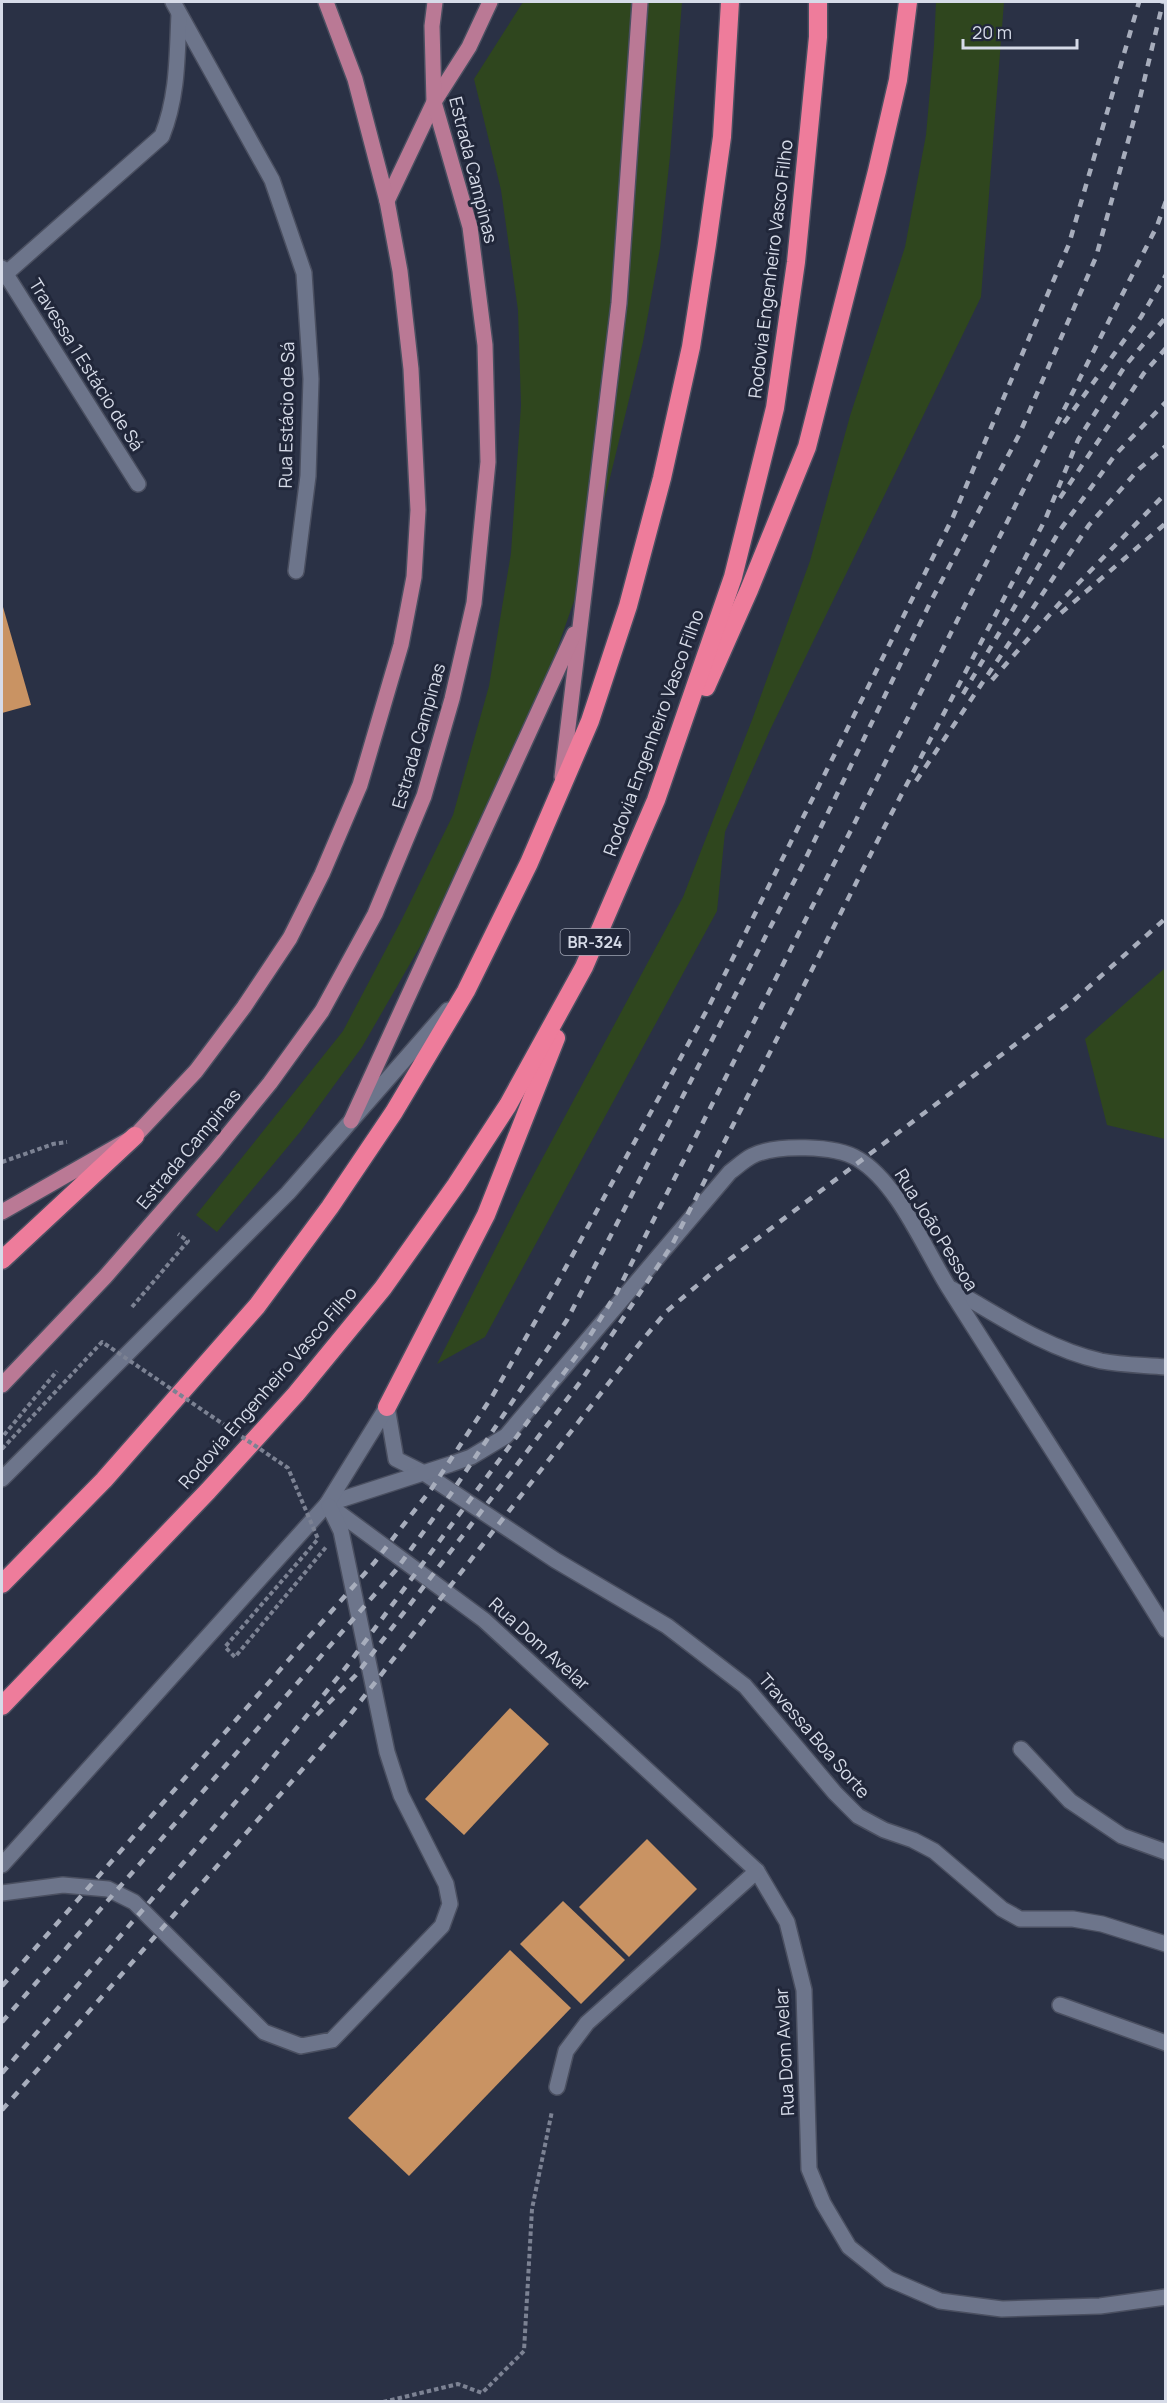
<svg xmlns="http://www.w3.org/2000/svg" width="1167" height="2403" font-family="Manrope,sans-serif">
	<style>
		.green { fill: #2f461e }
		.building { fill: #c99363 }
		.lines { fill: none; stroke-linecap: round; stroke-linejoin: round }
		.minor-casing { stroke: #4a4f60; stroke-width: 18 }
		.major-casing { stroke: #4a4f60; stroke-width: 18 }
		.highway-casing { stroke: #4a4f60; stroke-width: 21 }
		.path { stroke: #7c8293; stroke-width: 4; stroke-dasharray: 4.5 3; stroke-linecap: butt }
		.minor { stroke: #6d758b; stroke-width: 15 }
		.major { stroke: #ba7995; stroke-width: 15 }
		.highway { stroke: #ee7c9b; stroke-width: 18 }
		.rail { stroke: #a7adbc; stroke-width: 4.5; stroke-dasharray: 8 8; stroke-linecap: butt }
		.path-bridge { stroke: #7c8293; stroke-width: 4; stroke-dasharray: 4.5 3; stroke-linecap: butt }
		.labels { text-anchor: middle; stroke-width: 6; stroke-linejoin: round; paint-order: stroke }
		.shield { fill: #21273a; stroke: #a0a5b4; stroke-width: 1.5 }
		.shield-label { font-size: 16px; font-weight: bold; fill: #d6dbe8 }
		.street-label { font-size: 18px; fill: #d6dbe8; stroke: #21273a }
	</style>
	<rect width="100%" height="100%" fill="#2a3145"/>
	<g class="green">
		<polygon points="523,2 682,2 670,156 660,249 643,342 607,490 586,567 537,706 479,831 426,936 362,1047 300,1132 217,1232 196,1215 343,1031 402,919 453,815 489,686 511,553 521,405 518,310 501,190 474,79"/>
		<polygon points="936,2 1004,2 981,297 770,730 725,832 717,911 485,1337 437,1364 521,1198 683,897 752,720 810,561 850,416 905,247 926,135 934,45"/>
		<polygon points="1165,968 1165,1139 1107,1125 1085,1039"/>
	</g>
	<g class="building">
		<polygon points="2,607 3,607 31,705 2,713"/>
		<polygon points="510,1708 549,1744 464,1835 425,1799"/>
		<polygon points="647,1839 697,1889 629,1957 579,1907"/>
		<polygon points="563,1901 625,1960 581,2004 520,1944"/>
		<polygon points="510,1950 571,2008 409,2176 348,2118"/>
	</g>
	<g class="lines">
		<defs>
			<g id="minor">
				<polyline points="173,2 272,180 304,273 311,379 308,476 296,571"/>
				<polyline points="2,268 138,484"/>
				<path d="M2 277 162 136C178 96 177 56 179 14"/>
				<path d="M952 1289C999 1316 1047 1349 1101 1361 1122 1365 1144 1365 1166 1367"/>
				<polyline points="387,1407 396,1459 424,1473 555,1560 667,1626 745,1686 835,1793 858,1816 884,1830 913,1840 934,1851 1002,1909 1020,1919 1073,1919 1102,1924 1166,1944"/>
				<polyline points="2,1479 288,1193 448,1010"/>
				<polyline points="327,1504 484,1620 757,1871 787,1922 804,1990 809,2169 823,2203 849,2247 889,2279 940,2301 1002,2309 1100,2306 1166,2297"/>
				<path d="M327 1504 451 1464 471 1457 506 1436 730 1172C737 1167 744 1160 752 1156 775 1144 836 1145 858 1159 898 1183 924 1248 949 1288 1021 1402 1095 1515 1166 1630"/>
				<polyline points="1021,1749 1070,1801 1122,1836 1166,1852"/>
				<polyline points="2,1865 327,1504 387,1407"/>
				<polyline points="2,1893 63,1885 108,1889 134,1902 264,2032 301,2046 332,2040 442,1926 450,1904 446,1884 401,1795 387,1752 341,1531 329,1506"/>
				<polyline points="1060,2005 1166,2043"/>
				<polyline points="557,2087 566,2051 587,2023 757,1871"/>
			</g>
			<g id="major">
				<polyline points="387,201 434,102 469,47 490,2"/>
				<polyline points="562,777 619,303 640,2"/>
				<polyline points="351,1121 574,634"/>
				<polyline points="2,1212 135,1136 196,1071 244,1007 290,938 322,874 360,785 401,645 414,577 418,510 411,369 400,271 387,201 355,79 326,2"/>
				<polyline points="2,1385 105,1277 214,1152 270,1083 322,1011 375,914 424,796 452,699 474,603 488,462 485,345 470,227 434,102 432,26 435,2"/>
			</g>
			<g id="highway">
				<polyline points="706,687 749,590 807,447 877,171 898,80 908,2"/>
				<polyline points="2,1260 135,1136"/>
				<polyline points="387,1407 486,1215 556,1038"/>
				<polyline points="2,1584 104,1480 257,1306 330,1207 394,1112 466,991 529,863 590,721 628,606 662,478 691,347 707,244 722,137 730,2"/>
				<polyline points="2,1706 208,1491 296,1394 383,1288 456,1185 508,1105 584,967 656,800 733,577 775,408 796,262 818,37 818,2"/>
			</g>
		</defs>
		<use href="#minor" class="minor-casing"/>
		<use href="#major" class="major-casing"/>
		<use href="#highway" class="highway-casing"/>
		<g class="path">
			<polyline points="2,1162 53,1144 67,1142"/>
			<polyline points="132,1307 188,1241 178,1234"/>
			<polyline points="4,1435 57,1371"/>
			<polyline points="383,2402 458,2384 482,2393 524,2351 532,2209 552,2111"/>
		</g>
		<use href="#minor" class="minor"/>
		<use href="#major" class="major"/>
		<use href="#highway" class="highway"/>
		<g class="rail">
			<polyline points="1064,423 1141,317 1166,275"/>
			<polyline points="1060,498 1144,373 1166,348"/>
			<polyline points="1061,613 1166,523"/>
			<polyline points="992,680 1065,597 1166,493"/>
			<polyline points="963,694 1060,530 1115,455 1166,402"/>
			<polyline points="916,781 1089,525 1139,469 1166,446"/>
			<polyline points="317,1715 356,1675 581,1381 672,1245 885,826 1045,520 1078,440 1125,366 1166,317"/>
			<polyline points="2,1986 374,1563 432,1488 493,1395 555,1287 708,1008 953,517 1069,244 1139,2"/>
			<polyline points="2,2022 396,1570 450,1495 567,1320 802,866 931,601 1019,435 1096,257 1140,98 1163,2"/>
			<polyline points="2,2073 253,1782 347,1666 583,1347 617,1292 1157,226 1166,201"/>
			<polyline points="2,2110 345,1721 644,1338 667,1311 713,1272 1073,1001 1166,918"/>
		</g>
		<polyline class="path-bridge" points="2,1449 102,1342 288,1468 318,1539 225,1647 235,1657 327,1546"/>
	</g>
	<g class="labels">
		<rect class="shield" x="560.5" y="929" width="69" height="26" rx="4.5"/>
		<g class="shield-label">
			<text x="595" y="948">BR-324</text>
		</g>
		<g class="street-label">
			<text transform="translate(473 170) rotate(76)" y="6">Estrada Campinas</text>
			<text transform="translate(771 269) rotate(-83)" y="6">Rodovia Engenheiro Vasco Filho</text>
			<text transform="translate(86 365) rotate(58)" y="6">Travessa 1 Estácio de Sá</text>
			<text transform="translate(287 415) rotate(-89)" y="6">Rua Estácio de Sá</text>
			<text transform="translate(654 733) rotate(-70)" y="6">Rodovia Engenheiro Vasco Filho</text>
			<text transform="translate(419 736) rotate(-74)" y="6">Estrada Campinas</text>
			<text transform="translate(189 1149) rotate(-50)" y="6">Estrada Campinas</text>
			<text transform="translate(936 1230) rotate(58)" y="6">Rua João Pessoa</text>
			<text transform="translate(268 1388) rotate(-49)" y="6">Rodovia Engenheiro Vasco Filho</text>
			<text transform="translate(539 1644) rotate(42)" y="6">Rua Dom Avelar</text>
			<text transform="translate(814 1736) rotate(49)" y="6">Travessa Boa Sorte</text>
			<text transform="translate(785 2052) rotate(-93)" y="6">Rua Dom Avelar</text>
		</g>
	</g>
	<rect width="1167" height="2403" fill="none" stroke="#d6dbe8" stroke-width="6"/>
	<path d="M963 39v9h114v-9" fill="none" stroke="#d6dbe8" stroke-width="3"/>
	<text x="972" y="39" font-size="18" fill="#d6dbe8" stroke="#21273a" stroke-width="4.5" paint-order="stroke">20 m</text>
</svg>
